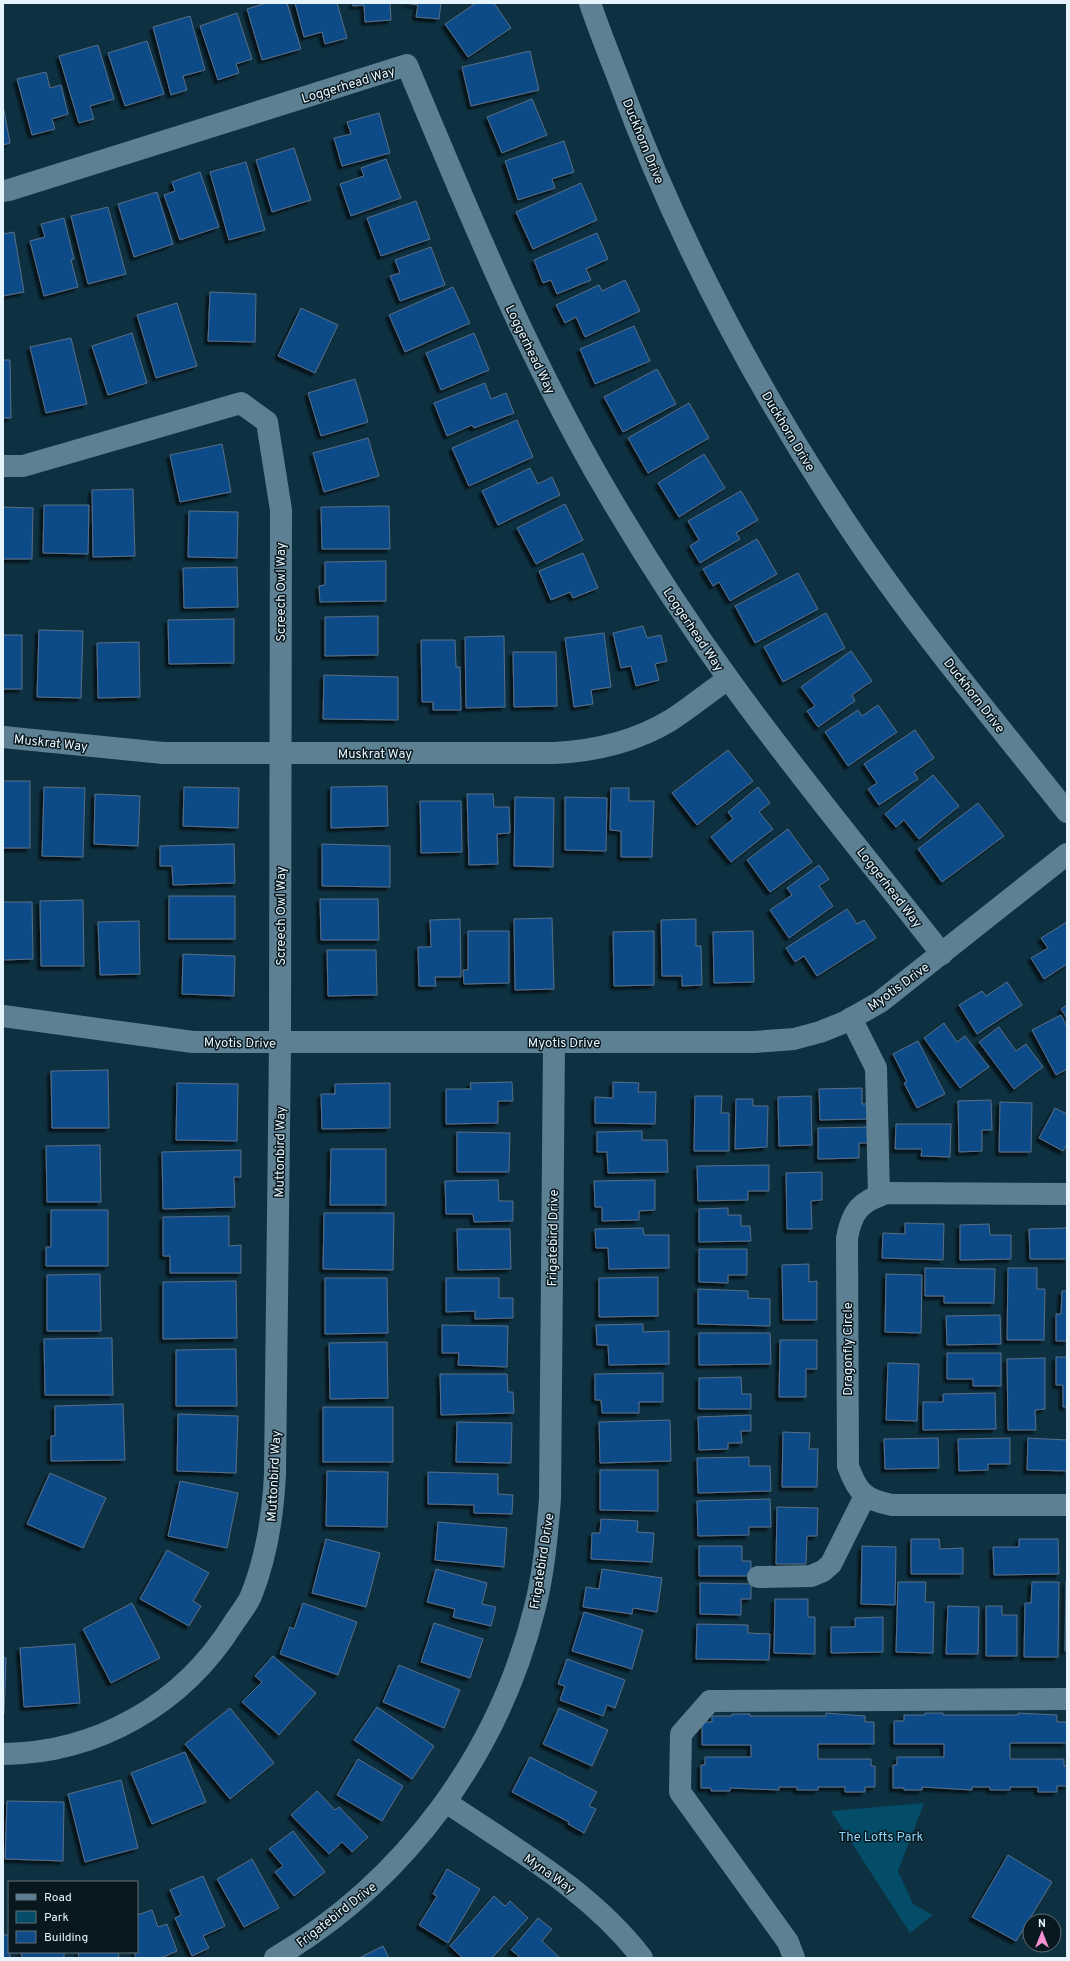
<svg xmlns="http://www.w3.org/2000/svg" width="1070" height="1961" font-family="Overpass,sans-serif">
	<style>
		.park { fill: #044d69 }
		.building { fill: #104b88; stroke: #586e88; filter: url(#shadow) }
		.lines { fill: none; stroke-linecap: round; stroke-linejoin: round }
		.minor { stroke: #5d8193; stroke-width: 22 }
		.labels { text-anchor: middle; stroke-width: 3; stroke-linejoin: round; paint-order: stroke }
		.street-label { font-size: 13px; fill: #e6f5fd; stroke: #09181f }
		.park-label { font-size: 13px; fill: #8dd5fa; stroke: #09181f }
	</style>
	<defs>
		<filter id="shadow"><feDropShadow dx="-3.5" dy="3.5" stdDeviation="1" flood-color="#0009"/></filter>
	</defs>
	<rect width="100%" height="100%" fill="#0e3141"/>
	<polygon class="park" points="924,1803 898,1871 913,1904 933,1915 910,1933 831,1811"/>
	<g class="building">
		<polygon points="267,3 287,3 301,49 262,60 247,9"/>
		<polygon points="295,3 337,3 347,38 325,44 322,32 304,37"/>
		<polygon points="353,3 390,3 391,20 365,22 364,5 353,6"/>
		<polygon points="405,3 441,3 439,19 416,17 418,5"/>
		<polygon points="476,3 494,3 511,28 468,57 445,24"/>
		<polygon points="237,13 252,59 236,64 239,73 218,80 200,26"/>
		<polygon points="190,16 205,70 183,76 187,90 171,95 153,27"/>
		<polygon points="147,41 164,94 125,106 108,53"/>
		<polygon points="98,45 114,99 90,106 94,119 79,123 59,56"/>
		<polygon points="530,51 539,90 471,106 462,67"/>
		<polygon points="46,72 50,88 61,85 68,114 52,119 55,129 32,135 17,79"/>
		<polygon points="532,99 547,135 502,153 487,117"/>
		<polygon points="3,105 10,143 3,145"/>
		<polygon points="379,113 390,153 342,166 334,138 351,134 347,122"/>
		<polygon points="564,141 574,172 552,179 555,188 518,200 505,161"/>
		<polygon points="294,148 311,200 272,212 256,160"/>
		<polygon points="386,159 401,198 351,216 340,184 364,176 361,168"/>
		<polygon points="246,162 265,230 229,240 210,172"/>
		<polygon points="200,172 219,227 180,240 164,195 175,191 172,182"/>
		<polygon points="581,183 597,220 533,249 516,212"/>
		<polygon points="157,192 173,244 134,257 118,204"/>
		<polygon points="416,201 430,239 381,256 367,218"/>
		<polygon points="108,207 126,274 88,284 71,216"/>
		<polygon points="64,218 74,259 71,260 78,287 44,296 30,241 45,237 41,224"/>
		<polygon points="14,232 24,292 3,296 3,234"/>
		<polygon points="597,233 608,259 586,269 591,280 557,294 551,280 543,283 534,260"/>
		<polygon points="431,247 445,285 400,301 390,276 400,273 395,260"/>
		<polygon points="625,280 640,311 585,337 576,317 565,323 556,305 599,285 602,291"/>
		<polygon points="453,287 470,323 405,352 389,315"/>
		<polygon points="210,292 256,294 255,342 208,341"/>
		<polygon points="177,303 197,366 156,378 137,315"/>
		<polygon points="301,308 338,325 315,373 278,356"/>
		<polygon points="634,326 650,361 595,384 580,349"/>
		<polygon points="132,333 147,383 108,395 92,346"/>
		<polygon points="474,333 489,370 441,390 426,353"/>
		<polygon points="71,338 87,404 46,413 30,347"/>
		<polygon points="3,360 10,360 11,418 3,418"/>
		<polygon points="657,369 676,404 623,432 604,397"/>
		<polygon points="355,379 368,422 321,436 308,393"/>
		<polygon points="485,383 491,399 506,393 514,413 474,428 472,425 447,436 434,403"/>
		<polygon points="689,403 709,438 648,473 628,438"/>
		<polygon points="517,420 533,457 469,486 452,448"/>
		<polygon points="368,438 379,476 324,492 313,453"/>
		<polygon points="222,444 231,492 180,502 170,455"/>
		<polygon points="704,454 725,488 679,517 658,483"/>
		<polygon points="530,468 538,484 552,477 560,495 498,525 482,491"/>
		<polygon points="133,489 135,556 93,557 92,490"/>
		<polygon points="741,491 758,520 736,533 740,539 700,563 690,546 699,540 688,521"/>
		<polygon points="565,504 583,540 536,564 517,528"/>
		<polygon points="44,505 89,505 88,554 43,553"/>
		<polygon points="389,506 390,549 322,549 321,507"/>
		<polygon points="3,507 33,508 32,559 3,559"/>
		<polygon points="189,511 238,512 237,558 188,557"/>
		<polygon points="757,539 777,574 730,601 719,582 713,586 703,569"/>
		<polygon points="583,553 598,588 573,598 570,592 551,600 539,571"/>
		<polygon points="386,561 386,601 320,602 319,586 325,585 325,562"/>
		<polygon points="237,567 238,607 184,608 183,568"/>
		<polygon points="798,573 818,609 755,643 735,606"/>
		<polygon points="826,613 845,648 783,682 764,647"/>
		<polygon points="378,616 378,655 325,656 325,617"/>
		<polygon points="234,619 234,663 169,664 168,620"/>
		<polygon points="643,626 647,638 661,635 667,661 655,664 659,680 636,686 631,666 621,668 613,633"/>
		<polygon points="39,630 83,631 81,698 37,697"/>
		<polygon points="604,633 611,687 591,690 593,704 574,707 565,638"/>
		<rect x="3" y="635" width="19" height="54"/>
		<polygon points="504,636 505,707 466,708 465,637"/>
		<polygon points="421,640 455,640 456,667 460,667 461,710 433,710 433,702 422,702"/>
		<polygon points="139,642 140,697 98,698 97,643"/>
		<polygon points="851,651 872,681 852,695 855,701 818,727 807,711 815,706 801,687"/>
		<polygon points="513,652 556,652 557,706 514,707"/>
		<polygon points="324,675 398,677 398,720 323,719"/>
		<polygon points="878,705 897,732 848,766 825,732 858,710 862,716"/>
		<polygon points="915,730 934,758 914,772 918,779 879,805 868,789 877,783 864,764"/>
		<polygon points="728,750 753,781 697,825 672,793"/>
		<polygon points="933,775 959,806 919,839 904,820 896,827 885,814"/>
		<rect x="3" y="781" width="27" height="67"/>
		<polygon points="387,786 388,826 331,828 331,787"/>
		<polygon points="44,787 85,788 83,857 42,856"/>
		<polygon points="184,787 239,788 238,828 183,826"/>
		<polygon points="758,787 770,803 759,812 773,829 731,862 711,837 733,819 728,812"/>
		<polygon points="611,788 629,788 629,801 654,801 652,857 621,857 621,831 610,830"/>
		<polygon points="95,794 140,796 138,846 94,844"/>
		<polygon points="467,794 493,794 494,807 509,807 510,833 497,834 498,864 469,865"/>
		<polygon points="515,797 554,798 553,867 514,866"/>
		<polygon points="565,797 607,798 606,851 565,850"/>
		<polygon points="420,801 461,801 462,852 421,853"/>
		<polygon points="978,803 1004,836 942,882 918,849"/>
		<polygon points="788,829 812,862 770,892 747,860"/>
		<polygon points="234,844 235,883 173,885 172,866 160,866 160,846"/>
		<polygon points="322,844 390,846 390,887 322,886"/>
		<polygon points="819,865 829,879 819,886 833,906 789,938 770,910 792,895 787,888"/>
		<rect x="169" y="896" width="66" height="43"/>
		<polygon points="320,899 378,899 379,940 321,940"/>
		<polygon points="83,900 84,966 41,966 40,901"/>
		<polygon points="3,902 32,902 33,959 3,960"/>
		<polygon points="847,909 857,924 864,920 876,938 817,976 804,956 795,962 786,948"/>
		<polygon points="552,918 554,989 515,990 514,919"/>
		<polygon points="460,919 461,977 435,977 436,986 419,986 418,947 431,947 430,920"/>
		<polygon points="696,919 696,946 701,946 702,985 682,986 682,976 662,976 661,920"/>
		<polygon points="139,921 140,974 100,975 98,922"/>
		<polygon points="1067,922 1067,964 1044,979 1031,958 1048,948 1041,938"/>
		<polygon points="468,931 509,931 509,983 464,984 463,970 468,970"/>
		<polygon points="654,931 654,985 614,986 613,932"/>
		<polygon points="753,931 754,982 714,983 713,932"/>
		<polygon points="327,950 376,950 377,995 328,996"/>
		<polygon points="183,954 235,956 234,996 182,994"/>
		<polygon points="1007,982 1022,1005 977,1034 959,1005 982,991 986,996"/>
		<polygon points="1067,1005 1067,1018 1061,1009"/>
		<polygon points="1061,1015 1067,1027 1067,1069 1056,1075 1032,1030"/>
		<polygon points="944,1023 957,1042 965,1036 989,1067 960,1088 924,1038"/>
		<polygon points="999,1027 1016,1051 1026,1044 1043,1067 1014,1089 979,1042"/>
		<polygon points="918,1041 945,1094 917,1108 904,1083 907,1082 893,1054"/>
		<polygon points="108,1070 109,1128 52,1128 51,1071"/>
		<polygon points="512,1082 513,1101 498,1101 498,1123 446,1124 446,1089 471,1089 470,1083"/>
		<polygon points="613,1082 639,1083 638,1092 656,1092 655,1124 595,1123 595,1097 613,1098"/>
		<polygon points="177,1083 238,1084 237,1141 176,1140"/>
		<polygon points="390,1083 390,1128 322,1129 321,1094 335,1094 335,1084"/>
		<polygon points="862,1088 862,1104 871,1104 872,1119 820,1120 819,1089"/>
		<polygon points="695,1096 722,1096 721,1113 729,1113 729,1151 694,1151"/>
		<polygon points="811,1096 812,1145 779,1146 778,1097"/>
		<polygon points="736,1099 753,1099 753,1106 768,1106 767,1147 735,1149"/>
		<polygon points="991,1100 992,1130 982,1130 982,1151 959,1152 958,1101"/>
		<polygon points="1000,1102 1032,1103 1031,1152 999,1152"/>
		<polygon points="1055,1108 1067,1114 1067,1144 1063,1151 1039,1138"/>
		<polygon points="896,1124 951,1124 950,1157 921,1156 922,1149 895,1149"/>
		<polygon points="870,1127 870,1143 859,1143 859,1158 818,1159 818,1128"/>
		<polygon points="642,1131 642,1140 667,1140 668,1172 608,1173 607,1152 597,1152 597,1132"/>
		<polygon points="457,1132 510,1133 509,1172 457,1172"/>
		<polygon points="100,1145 101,1202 47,1202 46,1146"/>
		<polygon points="331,1149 386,1149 386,1205 330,1205"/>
		<polygon points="241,1150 241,1177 234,1177 235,1207 163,1209 162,1152"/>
		<polygon points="769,1165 769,1191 748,1191 748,1200 698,1201 697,1166"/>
		<polygon points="822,1172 822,1200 811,1201 812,1229 787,1229 786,1173"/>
		<polygon points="498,1180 499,1201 513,1201 513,1221 474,1222 473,1214 446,1214 445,1181"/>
		<polygon points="655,1180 655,1210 639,1211 639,1220 602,1221 602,1207 595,1207 594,1181"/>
		<polygon points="728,1208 728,1215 741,1215 741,1226 750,1226 751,1241 699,1242 699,1209"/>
		<polygon points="51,1210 108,1210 108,1266 46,1266 46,1247 51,1247"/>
		<polygon points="324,1213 394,1213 393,1270 323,1269"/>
		<polygon points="229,1216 229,1246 241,1245 241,1273 170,1273 170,1256 163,1256 163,1217"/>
		<polygon points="905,1223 944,1224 943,1260 882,1258 883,1233 905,1234"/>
		<polygon points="989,1224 990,1235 1011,1235 1011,1259 960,1260 960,1225"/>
		<polygon points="643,1228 644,1235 669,1235 669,1268 609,1269 608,1248 596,1248 595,1229"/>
		<polygon points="1067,1228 1067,1259 1030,1259 1029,1229"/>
		<polygon points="457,1229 510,1229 511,1269 458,1270"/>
		<polygon points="699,1249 747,1249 747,1275 728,1275 728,1283 699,1282"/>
		<polygon points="809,1264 809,1282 817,1281 817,1320 783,1320 782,1265"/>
		<polygon points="925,1268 995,1269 994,1303 944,1303 944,1296 925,1296"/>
		<polygon points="1008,1268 1037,1268 1037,1289 1045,1289 1044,1340 1007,1340"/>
		<polygon points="100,1274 101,1331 47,1331 47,1275"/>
		<polygon points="886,1274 922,1275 921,1333 885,1332"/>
		<polygon points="658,1277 658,1316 599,1317 599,1278"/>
		<polygon points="325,1278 387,1278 388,1333 325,1334"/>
		<polygon points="446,1278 499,1278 499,1298 513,1298 513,1318 475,1319 475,1311 446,1312"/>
		<polygon points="236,1281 237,1338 163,1339 163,1282"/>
		<polygon points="698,1289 748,1291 748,1298 770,1299 770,1326 698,1324"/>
		<polygon points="1062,1291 1067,1291 1067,1341 1056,1341 1056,1314 1061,1314"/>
		<polygon points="1000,1315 1001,1344 947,1345 946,1316"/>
		<polygon points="643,1324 643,1332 669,1331 669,1364 609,1365 608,1345 597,1345 596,1325"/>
		<polygon points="442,1325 508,1326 507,1367 458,1365 459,1353 442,1353"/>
		<polygon points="699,1333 770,1333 771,1364 699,1365"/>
		<polygon points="112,1338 113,1395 45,1395 44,1339"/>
		<polygon points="780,1340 817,1340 817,1369 806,1369 806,1397 779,1397"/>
		<polygon points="387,1342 388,1398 330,1399 329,1343"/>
		<polygon points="236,1349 237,1406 176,1406 176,1350"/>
		<polygon points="947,1353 1001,1353 1001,1386 973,1386 973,1379 947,1379"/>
		<polygon points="1056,1357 1067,1357 1067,1407 1063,1407 1063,1385 1056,1385"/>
		<polygon points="1045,1358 1045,1409 1035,1410 1036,1430 1008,1430 1007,1359"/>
		<polygon points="888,1363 919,1364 917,1421 886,1420"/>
		<polygon points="663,1373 663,1402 639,1402 639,1413 602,1413 601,1400 595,1400 595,1374"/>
		<polygon points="440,1374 507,1374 508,1392 513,1392 514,1413 441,1415"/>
		<polygon points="741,1377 742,1394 751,1394 751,1409 699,1409 699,1378"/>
		<polygon points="995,1393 996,1429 923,1430 923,1402 943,1402 943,1394"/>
		<polygon points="123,1404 125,1460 51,1461 51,1436 55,1436 55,1406"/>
		<rect x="323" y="1407" width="70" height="55"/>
		<polygon points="178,1414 238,1416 236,1473 177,1471"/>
		<polygon points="751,1415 751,1431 741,1431 742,1443 728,1443 728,1449 699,1450 698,1417"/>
		<polygon points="670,1420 671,1461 600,1463 599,1422"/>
		<polygon points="457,1422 512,1423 511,1463 456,1462"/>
		<polygon points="783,1432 810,1433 809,1449 818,1449 817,1487 782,1487"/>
		<polygon points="938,1438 939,1468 885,1469 884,1439"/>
		<polygon points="1010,1438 1010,1464 988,1464 988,1470 959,1471 958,1439"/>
		<polygon points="1028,1438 1067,1440 1067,1471 1027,1470"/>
		<polygon points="749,1457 749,1466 770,1466 771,1491 698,1493 697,1458"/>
		<polygon points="600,1470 658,1470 658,1511 600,1510"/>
		<polygon points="327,1471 388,1472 387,1527 326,1526"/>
		<polygon points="428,1472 498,1474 498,1494 513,1495 512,1514 474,1513 474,1505 428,1504"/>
		<polygon points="50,1473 106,1498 83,1548 27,1524"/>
		<polygon points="180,1481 238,1493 227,1548 168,1536"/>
		<polygon points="770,1499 771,1527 749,1527 749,1535 698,1536 697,1501"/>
		<polygon points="777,1507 818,1508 817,1536 807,1536 806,1564 776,1564"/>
		<polygon points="601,1519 638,1521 637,1532 654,1533 652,1562 591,1559 592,1533 600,1533"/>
		<polygon points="438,1522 507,1528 504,1567 435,1560"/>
		<polygon points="326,1539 380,1553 366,1607 312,1593"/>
		<polygon points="911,1539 939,1539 940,1549 963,1548 963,1574 911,1574"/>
		<polygon points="1019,1539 1058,1539 1059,1574 994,1575 993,1547 1019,1547"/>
		<polygon points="699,1546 742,1546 742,1561 751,1561 751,1576 699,1576"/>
		<polygon points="862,1546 896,1547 895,1605 861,1604"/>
		<polygon points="167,1550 209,1573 193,1601 201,1606 189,1626 140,1599"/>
		<polygon points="436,1569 487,1583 482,1604 496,1607 491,1626 453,1617 455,1609 427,1602"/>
		<polygon points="602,1569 662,1578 657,1612 633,1608 632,1614 583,1607 586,1587 599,1589"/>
		<polygon points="1066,1581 1067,1582 1067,1651 1065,1651"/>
		<polygon points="898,1582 926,1582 925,1602 934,1602 933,1653 896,1652"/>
		<polygon points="1032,1582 1059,1582 1058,1657 1024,1657 1025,1603 1031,1603"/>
		<polygon points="700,1583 751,1584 751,1599 741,1599 741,1615 700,1614"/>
		<polygon points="775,1599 808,1599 808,1617 815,1617 815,1654 774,1653"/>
		<polygon points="132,1603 160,1658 111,1683 83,1629"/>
		<polygon points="303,1603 357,1622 338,1675 280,1654 290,1627 294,1629"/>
		<polygon points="948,1606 979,1607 978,1654 946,1654"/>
		<polygon points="986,1606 1002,1606 1002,1615 1017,1615 1017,1656 986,1656"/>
		<polygon points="584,1612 643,1630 632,1669 572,1651"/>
		<polygon points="883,1617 883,1652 831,1653 831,1627 855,1627 855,1618"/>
		<polygon points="434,1623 483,1639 470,1678 421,1662"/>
		<polygon points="697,1624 748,1625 748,1633 770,1634 769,1660 696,1659"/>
		<polygon points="75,1644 80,1703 24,1707 20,1648"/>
		<polygon points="273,1656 316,1693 279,1735 242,1702 262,1682 255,1676"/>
		<polygon points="3,1657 6,1658 4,1714 3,1714"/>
		<polygon points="567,1659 625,1680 615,1708 607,1705 603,1716 560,1700 565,1686 558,1684"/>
		<polygon points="399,1665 460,1690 444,1728 383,1702"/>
		<polygon points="377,1707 434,1746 412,1779 354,1740"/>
		<polygon points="230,1708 274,1763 230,1799 185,1744"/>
		<polygon points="559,1708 608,1730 592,1766 543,1744"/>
		<polygon points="826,1713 865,1716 865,1722 874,1722 874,1744 818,1744 818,1759 871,1759 871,1766 875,1766 875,1787 865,1787 865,1792 845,1792 845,1787 818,1787 818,1790 797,1790 797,1787 779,1787 779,1790 730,1788 730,1791 711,1791 711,1788 701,1788 701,1765 705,1765 705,1757 751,1757 751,1745 702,1745 702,1722 712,1722 712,1716 732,1716 732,1714 750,1714 750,1716 826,1716"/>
		<polygon points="925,1713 943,1713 943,1715 1018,1715 1018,1713 1057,1715 1057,1722 1067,1722 1067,1743 1010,1743 1010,1759 1064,1759 1064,1766 1067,1766 1067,1786 1057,1786 1057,1792 1038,1792 1038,1787 1010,1787 1010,1790 990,1790 990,1787 972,1787 972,1790 922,1787 922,1790 904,1790 904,1788 893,1788 893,1765 897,1765 897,1757 944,1757 944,1744 894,1744 894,1721 904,1721 904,1715 925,1715"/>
		<polygon points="185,1752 206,1802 152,1824 131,1773"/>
		<polygon points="530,1757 597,1792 589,1806 596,1809 584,1833 568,1824 569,1822 512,1792"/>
		<polygon points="358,1759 403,1786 382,1821 337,1795"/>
		<polygon points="121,1780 138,1848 85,1862 68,1794"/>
		<polygon points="317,1791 335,1810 339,1807 368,1837 352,1852 342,1842 329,1854 291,1815"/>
		<polygon points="7,1801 64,1802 63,1861 5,1859"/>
		<polygon points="293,1831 325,1872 294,1896 275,1872 283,1866 269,1849"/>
		<polygon points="1008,1855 1052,1882 1016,1941 972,1917"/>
		<polygon points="252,1859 279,1908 244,1927 217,1879"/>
		<polygon points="447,1869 480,1889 448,1943 419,1925 437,1896 433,1894"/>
		<polygon points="203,1876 225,1926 203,1936 209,1948 192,1956 175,1918 181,1915 170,1890"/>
		<polygon points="494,1896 505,1906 510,1901 528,1918 492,1958 463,1958 450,1946"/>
		<polygon points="152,1910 158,1927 167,1924 177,1951 161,1958 136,1958 134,1952 137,1952 137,1915"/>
		<polygon points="538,1918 552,1929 542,1941 560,1958 517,1958 519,1956 511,1950"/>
		<polygon points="3,1935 9,1935 10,1958 3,1958"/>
		<polygon points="383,1946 389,1958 359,1958"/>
		<polygon points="21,1952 64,1952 64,1958 22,1958"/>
		<polygon points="78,1952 118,1952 119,1958 79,1958"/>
	</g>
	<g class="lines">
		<g class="minor">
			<path d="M590 3C599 30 610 57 620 83 681 248 765 404 864 549 927 640 998 725 1067 812"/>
			<path d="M3 191 9 190 407 65C468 211 527 356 607 492 645 557 686 620 730 681 797 774 871 863 942 954"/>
			<path d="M3 466H23L241 403 267 422 281 510 280 1043 275 1474C273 1516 267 1556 251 1596 247 1605 239 1615 233 1624 183 1704 98 1753 3 1754"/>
			<path d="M3 737 163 753H554C595 751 635 742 671 720 691 707 709 692 728 679"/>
			<polyline points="3,1016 193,1042 754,1042 794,1039 820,1032 845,1022 880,1002 1067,854"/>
			<polyline points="851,1018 876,1068 879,1196"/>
			<path d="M1067 1194 886 1193C860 1202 852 1211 847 1238L848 1466C857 1492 865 1500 892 1505H1067"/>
			<polyline points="758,1577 811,1576 823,1571 831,1564 865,1496"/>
			<path d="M446 1802C515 1849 591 1891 642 1958"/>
			<path d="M275 1958C405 1881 499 1754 535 1607 544 1572 547 1535 550 1499L554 1042"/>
			<polyline points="794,1958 788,1942 680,1792 681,1734 710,1701 1067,1699"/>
		</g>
	</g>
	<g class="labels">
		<g class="street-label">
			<text transform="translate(348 84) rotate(-17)" y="5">Loggerhead Way</text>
			<text transform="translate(644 141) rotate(68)" y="5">Duckhorn Drive</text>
			<text transform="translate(531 349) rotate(64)" y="5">Loggerhead Way</text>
			<text transform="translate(789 431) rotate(59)" y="5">Duckhorn Drive</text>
			<text transform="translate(280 592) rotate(-90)" y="5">Screech Owl Way</text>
			<text transform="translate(694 629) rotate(56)" y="5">Loggerhead Way</text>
			<text transform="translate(975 695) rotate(52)" y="5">Duckhorn Drive</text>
			<text transform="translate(51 742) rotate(6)" y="5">Muskrat Way</text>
			<text x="375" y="758">Muskrat Way</text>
			<text transform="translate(890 887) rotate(52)" y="5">Loggerhead Way</text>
			<text transform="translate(280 916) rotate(-90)" y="5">Screech Owl Way</text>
			<text transform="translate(898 986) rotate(-36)" y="5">Myotis Drive</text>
			<text transform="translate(240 1042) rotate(1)" y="5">Myotis Drive</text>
			<text x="564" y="1047">Myotis Drive</text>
			<text transform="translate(279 1152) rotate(-89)" y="5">Muttonbird Way</text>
			<text transform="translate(552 1238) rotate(-89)" y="5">Frigatebird Drive</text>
			<text transform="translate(847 1349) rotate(-90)" y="5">Dragonfly Circle</text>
			<text transform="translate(273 1476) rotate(-87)" y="5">Muttonbird Way</text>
			<text transform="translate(541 1561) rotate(-81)" y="5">Frigatebird Drive</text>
			<text transform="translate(550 1873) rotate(35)" y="5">Myna Way</text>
			<text transform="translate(336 1914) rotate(-38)" y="5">Frigatebird Drive</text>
		</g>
		<g class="park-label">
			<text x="881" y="1841">The Lofts Park</text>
		</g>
	</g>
	<rect width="1070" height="1961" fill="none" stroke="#e6f5fd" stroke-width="8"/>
	<rect x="8" y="1881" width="130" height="72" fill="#09181f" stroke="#617078"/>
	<rect x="16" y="1894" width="20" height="6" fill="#5d8193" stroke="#617078"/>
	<text x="44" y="1901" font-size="12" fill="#e6f5fd">Road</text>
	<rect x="16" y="1911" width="20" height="12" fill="#044d69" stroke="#617078"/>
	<text x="44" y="1921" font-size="12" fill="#e6f5fd">Park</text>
	<rect x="16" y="1931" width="20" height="12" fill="#104b88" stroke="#617078"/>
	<text x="44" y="1941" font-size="12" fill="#e6f5fd">Building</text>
	<g transform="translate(1042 1933)"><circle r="19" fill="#09181f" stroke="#617078"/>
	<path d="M0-3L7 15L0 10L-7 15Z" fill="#f590d1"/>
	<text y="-6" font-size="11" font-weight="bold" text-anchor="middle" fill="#e6f5fd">N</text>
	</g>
</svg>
